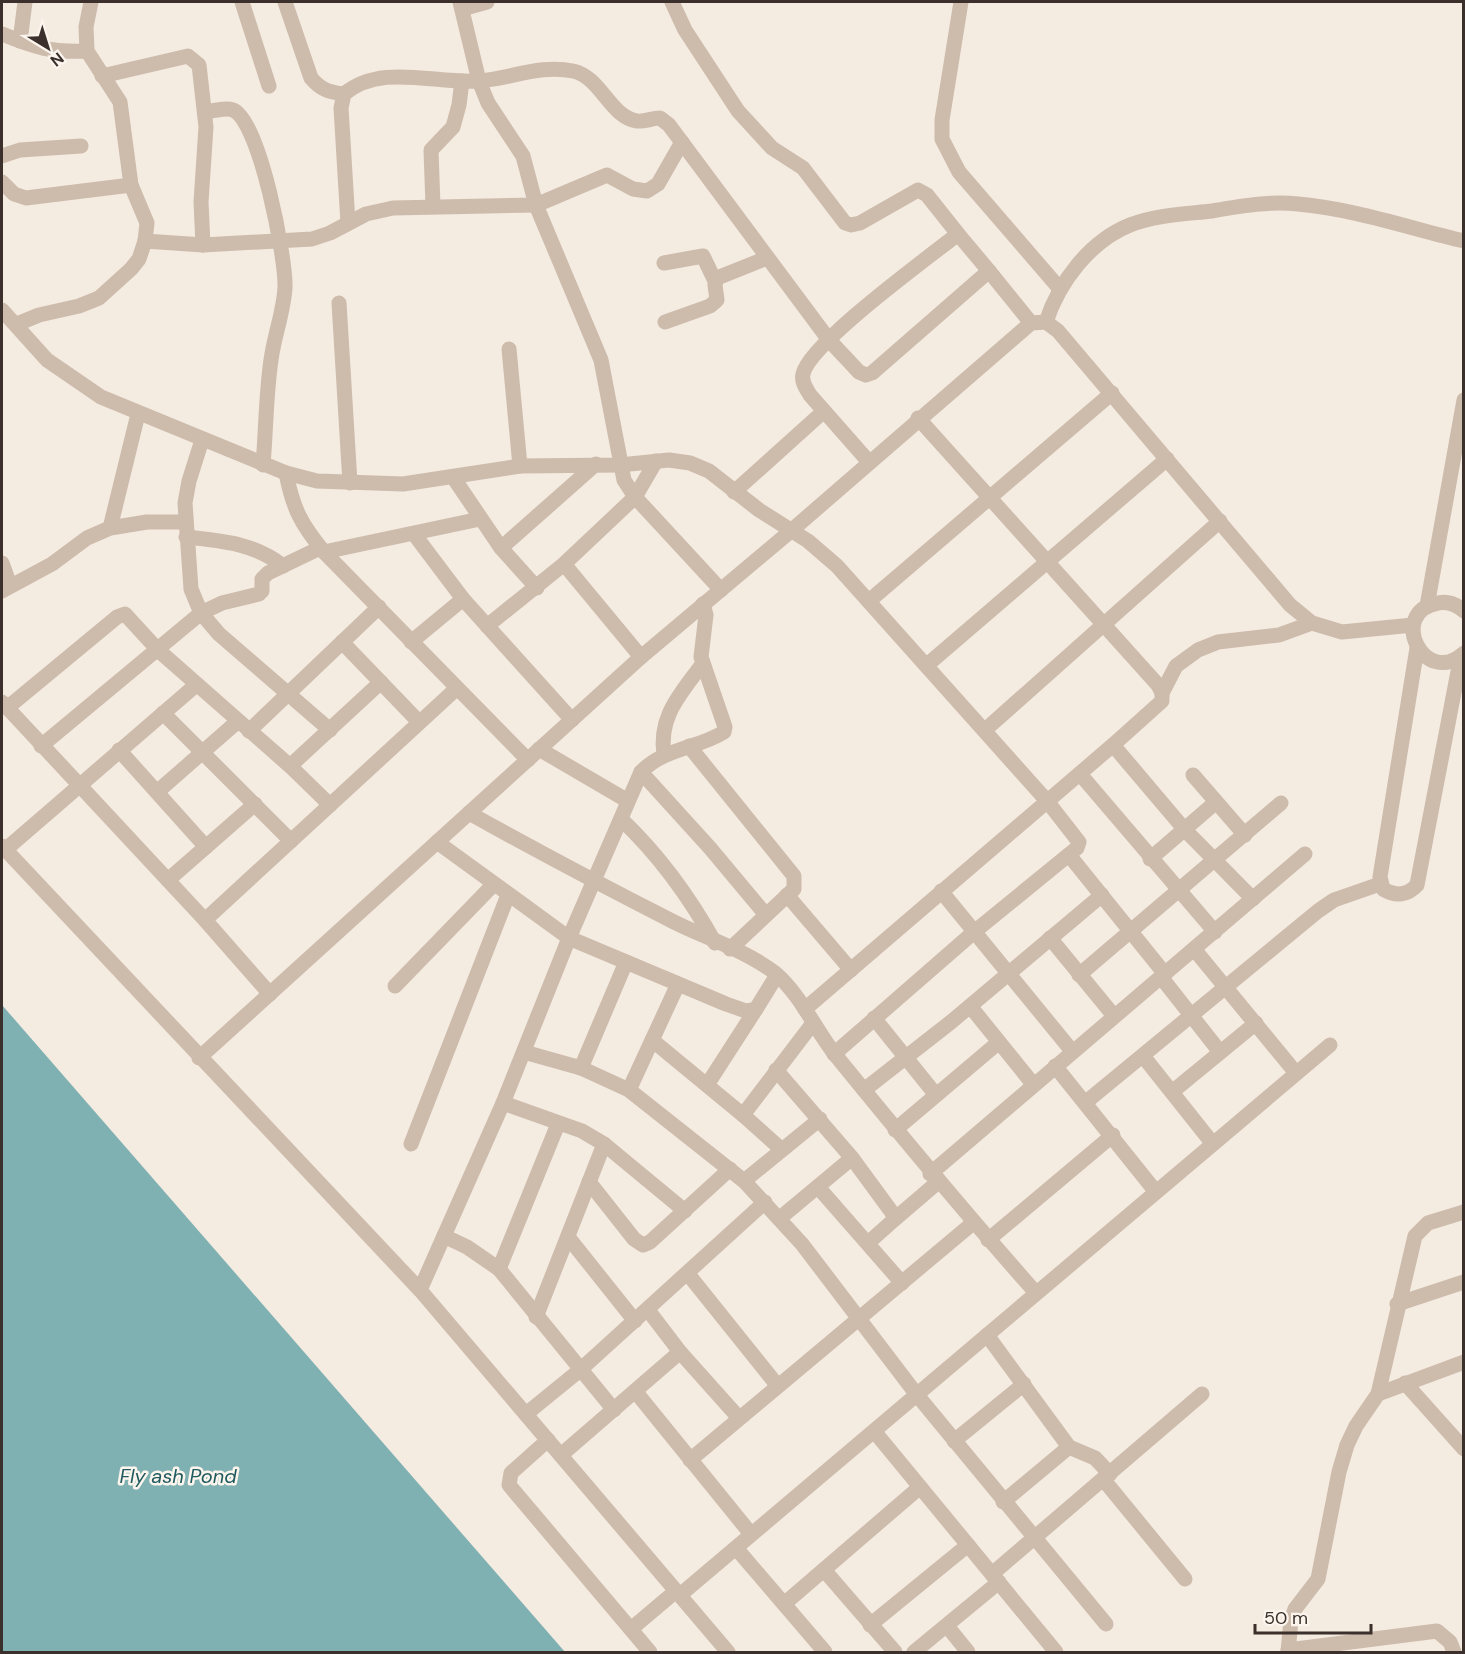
<svg xmlns="http://www.w3.org/2000/svg" width="1465" height="1654" font-family="'DM Sans',sans-serif">
	<style>
		.water { fill: #7fb0b2 }
		.lines { fill: none; stroke-linecap: round; stroke-linejoin: round }
		.minor { stroke: #cdbbac; stroke-width: 15 }
		.labels { text-anchor: middle; stroke-width: 5; stroke-linejoin: round; paint-order: stroke }
		.water-label { font-size: 20px; font-style: italic; fill: #1f5a5e; stroke: #fbf5ee }
	</style>
	<rect width="100%" height="100%" fill="#f4ebe1"/>
	<polygon class="water" points="2,1005 565,1652 2,1652"/>
	<g class="lines">
		<g class="minor">
			<polyline points="242,2 269,86"/>
			<path d="M285 2 311 78C321 90 329 92 344 94"/>
			<polyline points="460,2 479,81 488,103 523,156 536,205 601,360 624,480 635,497 656,461"/>
			<polyline points="672,2 685,30 738,111 772,148 803,168 845,223 851,225 860,223 918,190 927,195 958,234"/>
			<polyline points="961,2 942,120 942,139 959,172 1060,289"/>
			<polyline points="462,9 487,2"/>
			<path d="M2 34C34 47 52 53 87 51"/>
			<polyline points="20,41 25,2"/>
			<polyline points="102,76 188,56 199,65 206,127 201,202 203,245"/>
			<path d="M206 112C214 111 225 107 233 110 260 121 286 259 285 287 284 311 274 336 271 360 266 394 266 430 263 465"/>
			<polyline points="2,156 20,150 81,146"/>
			<polyline points="2,182 14,194 26,198 131,185"/>
			<polyline points="433,206 431,150 453,127 459,105 462,81"/>
			<path d="M348 223 341 108 344 94C381 63 434 84 478 81 510 79 540 64 573 71 601 77 610 117 637 121 645 122 652 118 660 118L669 125 829 340 859 372 866 375 872 373 989 271 1031 323"/>
			<polyline points="145,241 203,245 312,239 330,233 366,214 393,208 536,205 607,175 633,189 647,191 658,184 682,142"/>
			<polyline points="664,263 703,256 715,281"/>
			<polyline points="339,303 350,483"/>
			<polyline points="2,310 47,360 101,397 286,473 317,481 403,484 520,466 620,465 669,460 690,463 709,471 759,510 808,541 837,566 1047,801 1079,842 1077,848 974,932 834,1054"/>
			<polyline points="665,322 710,306 717,300 715,285 717,278 767,258"/>
			<path d="M1046 322C1059 282 1090 241 1130 225 1155 215 1185 214 1212 211 1241 206 1269 201 1298 204 1354 209 1409 228 1464 241"/>
			<polyline points="17,324 39,315 79,306 99,298 131,269 139,259 145,241 147,223 131,185 120,102 87,51 86,27 91,2"/>
			<polyline points="509,349 520,466"/>
			<polyline points="918,418 1158,685 1162,693 1162,701 1113,745"/>
			<polyline points="202,440 189,481 185,503 191,589 201,613 219,634 330,730"/>
			<path d="M869 462 810 395C806 388 801 382 803 374 809 344 929 257 958 234L989 271"/>
			<path d="M286 473C293 509 301 524 324 552L528 760"/>
			<polyline points="453,477 501,548 537,588"/>
			<polyline points="734,492 824,411"/>
			<polyline points="110,528 138,414"/>
			<polyline points="414,534 463,599 572,720"/>
			<path d="M186 537C222 541 254 543 283 566"/>
			<polyline points="501,548 596,464"/>
			<polyline points="324,552 480,519"/>
			<polyline points="2,563 10,585"/>
			<polyline points="564,564 641,657"/>
			<polyline points="2,591 52,564 87,538 110,528 147,522 186,522"/>
			<polyline points="869,601 1112,393"/>
			<polyline points="1427,606 1464,400"/>
			<path d="M1464 611C1456 604 1447 601 1438 603 1387 612 1424 689 1464 653"/>
			<polyline points="487,626 564,564 635,497 721,590"/>
			<polyline points="342,642 419,722"/>
			<polyline points="411,642 463,599"/>
			<path d="M1417 648 1380 877 1383 889C1396 897 1408 895 1417 885L1461 656"/>
			<polyline points="927,665 1167,459"/>
			<polyline points="1162,693 1176,666 1198,650 1218,642 1279,635 1312,623"/>
			<polyline points="2,702 205,920 270,994"/>
			<polyline points="7,708 117,617 125,614 158,650 290,766 330,805"/>
			<polyline points="163,713 291,841"/>
			<polyline points="985,730 1220,521"/>
			<polyline points="249,731 379,607"/>
			<polyline points="41,746 201,613 222,603 259,594 262,591 262,579 268,573 320,548"/>
			<polyline points="689,746 794,876 794,889 730,949"/>
			<polyline points="539,749 628,801"/>
			<polyline points="119,750 206,847"/>
			<path d="M664 755C658 715 682 693 703 663"/>
			<polyline points="290,766 381,682"/>
			<polyline points="641,772 710,848 766,915"/>
			<polyline points="1080,774 1215,932"/>
			<polyline points="1193,775 1245,835"/>
			<polyline points="157,792 237,722"/>
			<path d="M469 813C537 851 605 887 674 922 706 938 747 951 775 973 802 996 815 1030 837 1057 902 1137 968 1216 1036 1293"/>
			<path d="M621 819C660 856 689 896 715 943"/>
			<polyline points="437,842 569,938 726,1004 746,1011 756,1009 777,975"/>
			<polyline points="2,846 420,1290 728,1652"/>
			<polyline points="5,850 196,685"/>
			<polyline points="1069,855 1165,974"/>
			<polyline points="1150,859 1216,802"/>
			<polyline points="168,880 255,804"/>
			<polyline points="941,891 1072,1051"/>
			<polyline points="787,895 851,970"/>
			<polyline points="205,920 456,689"/>
			<polyline points="1050,938 1114,1016"/>
			<polyline points="1194,949 1296,1073"/>
			<polyline points="1079,975 1281,803"/>
			<polyline points="1161,977 1220,1052"/>
			<polyline points="395,986 494,884"/>
			<polyline points="970,1006 1033,1084"/>
			<polyline points="805,1009 1113,745 1185,830 1253,899"/>
			<polyline points="874,1018 936,1095"/>
			<polyline points="652,1040 743,1115 781,1149"/>
			<polyline points="524,1052 581,1068 629,1090 744,1181 802,1244 917,1395 1106,1624"/>
			<polyline points="1143,1056 1213,1144"/>
			<polyline points="199,1058 641,657 792,530 1031,323 1046,322 1058,331 1290,605 1312,623 1342,632 1413,625"/>
			<polyline points="1055,1066 1156,1192"/>
			<polyline points="581,1068 626,962"/>
			<polyline points="776,1070 852,1158 896,1218 938,1182"/>
			<polyline points="707,1085 756,1009"/>
			<polyline points="629,1090 678,984"/>
			<polyline points="864,1090 951,1022 1102,895"/>
			<polyline points="1172,1092 1256,1023"/>
			<polyline points="1086,1102 1318,911 1334,900 1380,884"/>
			<polyline points="503,1103 582,1131 604,1144 685,1211"/>
			<polyline points="743,1115 813,1023"/>
			<polyline points="895,1130 999,1042"/>
			<polyline points="411,1144 508,895"/>
			<polyline points="930,1174 1305,854"/>
			<polyline points="744,1181 820,1119"/>
			<polyline points="589,1182 634,1239 643,1245 650,1242 730,1169"/>
			<polyline points="818,1187 902,1283"/>
			<polyline points="780,1218 852,1158"/>
			<polyline points="444,1236 467,1247 499,1269 614,1410"/>
			<polyline points="568,1237 635,1321"/>
			<polyline points="988,1240 1113,1135"/>
			<polyline points="868,1243 896,1218"/>
			<polyline points="499,1269 558,1124"/>
			<polyline points="688,1274 777,1385"/>
			<path d="M420 1290 503 1103 569 938 641 772C664 748 697 749 724 732L725 727 701 657 706 615 703 604"/>
			<polyline points="1397,1304 1464,1282"/>
			<polyline points="648,1310 680,1352 739,1418"/>
			<polyline points="536,1317 604,1144"/>
			<polyline points="987,1335 1069,1447 1095,1458 1110,1474"/>
			<polyline points="1405,1383 1464,1449"/>
			<polyline points="635,1391 751,1534"/>
			<polyline points="1378,1394 1464,1362"/>
			<polyline points="526,1414 580,1370 765,1202"/>
			<polyline points="874,1431 1056,1652"/>
			<polyline points="548,1440 511,1473 509,1485 650,1652"/>
			<polyline points="954,1441 1024,1384"/>
			<polyline points="561,1455 680,1352"/>
			<polyline points="690,1460 973,1223"/>
			<polyline points="1103,1479 1185,1579"/>
			<polyline points="1003,1502 1069,1447"/>
			<polyline points="736,1548 825,1652"/>
			<polyline points="824,1570 895,1652"/>
			<polyline points="992,1574 1202,1394"/>
			<polyline points="680,1595 1330,1045"/>
			<polyline points="784,1604 920,1487"/>
			<polyline points="870,1625 968,1545"/>
			<polyline points="947,1626 968,1652"/>
			<polyline points="631,1629 676,1591"/>
			<polyline points="1288,1650 1437,1631 1450,1642 1454,1652"/>
			<polyline points="914,1652 999,1582"/>
			<polyline points="1288,1652 1291,1620 1295,1609 1318,1579 1339,1472 1347,1445 1356,1426 1378,1394 1415,1236 1428,1223 1464,1212"/>
		</g>
	</g>
	<g class="labels">
		<g class="water-label">
			<text x="178" y="1483">Fly ash Pond</text>
		</g>
	</g>
	<rect width="1465" height="1654" fill="none" stroke="#3b302b" stroke-width="6"/>
	<g transform="translate(48 48) rotate(142)" stroke="#fbf5ee" stroke-width="4.5" paint-order="stroke">
	<path d="M0-4.5L10 22L0 15L-10 22Z" fill="#3b302b"/>
	<text y="-9" font-size="16" font-weight="bold" text-anchor="middle" fill="#3b302b">N</text>
	</g>
	<path d="M1255 1624v9h116v-9" fill="none" stroke="#3b302b" stroke-width="3"/>
	<text x="1264" y="1624" font-size="18" fill="#3b302b" stroke="#fbf5ee" stroke-width="4.5" paint-order="stroke">50 m</text>
</svg>
